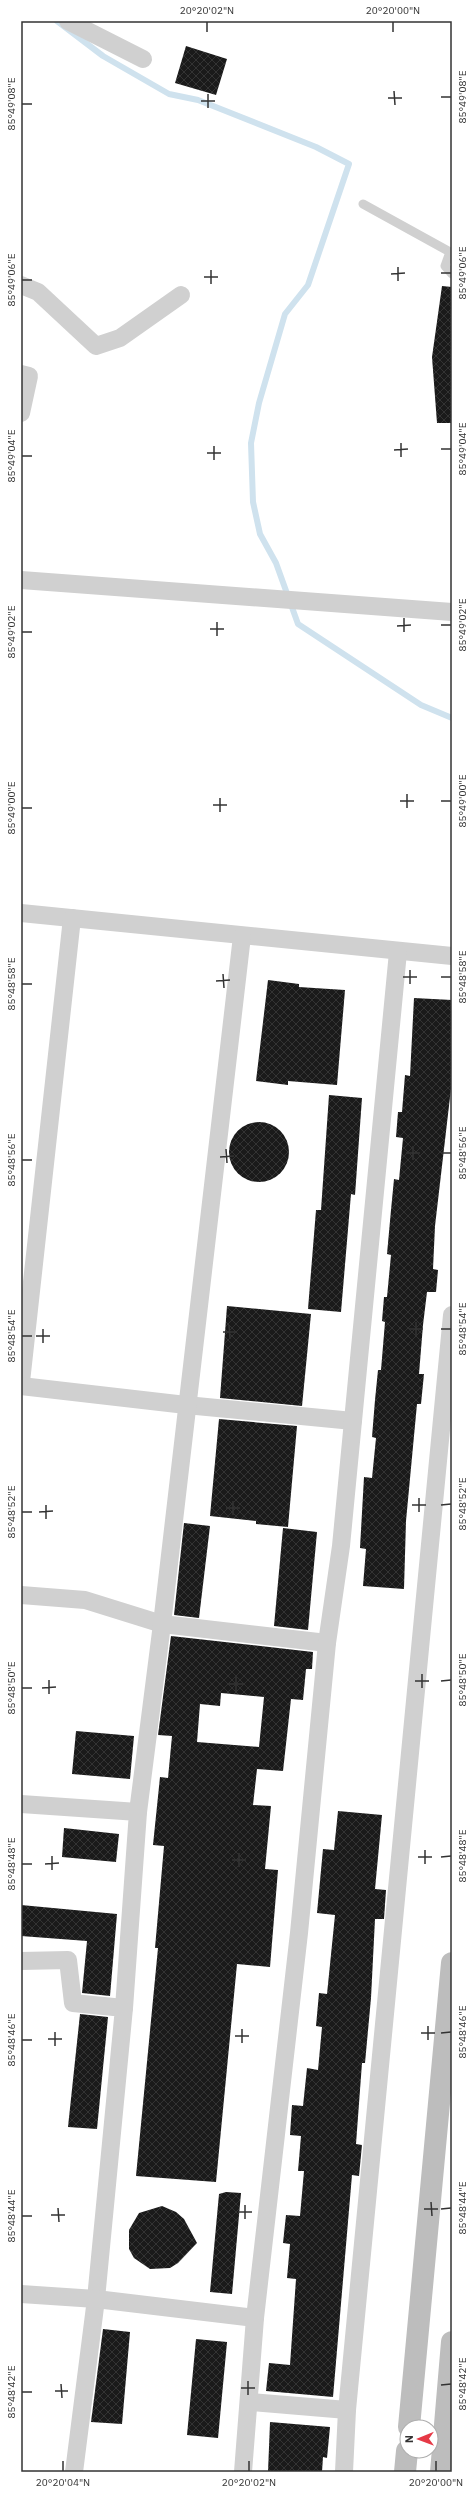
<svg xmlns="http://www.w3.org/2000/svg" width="473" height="2493" font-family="'IBM Plex Sans',sans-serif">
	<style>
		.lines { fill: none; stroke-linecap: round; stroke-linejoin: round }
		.stream { stroke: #cfe2ee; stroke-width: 6 }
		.building { fill: url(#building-cross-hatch); fill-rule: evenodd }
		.lane { stroke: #d0d0d0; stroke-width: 9 }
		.street { stroke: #d0d0d0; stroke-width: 18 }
		.secondary { stroke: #bdbdbd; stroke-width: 22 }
		.ticks { fill: none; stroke: #333; stroke-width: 1.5 }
		.neatline { fill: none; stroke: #333; stroke-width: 1.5 }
		.ticks-label { font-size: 10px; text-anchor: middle; fill: #333 }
	</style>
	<defs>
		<pattern id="building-cross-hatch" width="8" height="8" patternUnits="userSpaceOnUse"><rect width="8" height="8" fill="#1a1a1a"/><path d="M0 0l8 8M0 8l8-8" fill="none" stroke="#333"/></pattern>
	</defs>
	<rect width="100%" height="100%" fill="#fff"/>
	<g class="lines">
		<polyline class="stream" points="57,21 103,56 169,94 198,100 316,147 349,164 308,285 285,314 259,403 251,443 253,502 260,534 276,563 298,624 421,705 452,718"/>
	</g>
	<g class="building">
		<polygon points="186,46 227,59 216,95 175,83"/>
		<polygon points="442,286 452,287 452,423 437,423 432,357"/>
		<polygon points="268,980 299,984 299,987 345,990 337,1085 288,1081 288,1085 256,1081"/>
		<polygon points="414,998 452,1000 452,1080 435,1226 433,1269 438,1270 436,1292 427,1292 423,1325 419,1374 424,1374 421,1404 417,1404 406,1521 404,1589 363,1586 366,1549 360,1548 364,1477 372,1478 376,1438 372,1437 375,1400 378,1370 381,1370 385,1322 382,1321 384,1297 387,1297 391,1255 387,1254 391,1210 394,1179 399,1180 403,1138 396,1137 398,1112 402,1112 405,1075 410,1076"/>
		<polygon points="329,1095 362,1098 355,1195 351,1194 341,1312 308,1309 316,1210 321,1210"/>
		<circle cx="259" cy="1152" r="30"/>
		<polygon points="227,1306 311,1314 302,1406 220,1398"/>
		<polygon points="219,1419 297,1426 288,1527 256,1524 256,1521 210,1516"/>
		<polygon points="184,1523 210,1526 199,1618 174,1615"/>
		<polygon points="283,1528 317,1532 308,1630 274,1626"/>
		<path d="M171 1636 313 1652 312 1669H306L303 1700 291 1699 283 1771 257 1769 253 1805 271 1806 265 1869 278 1870 270 1967 237 1964 216 2182 136 2176 158 1948H155L164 1846 153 1845 160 1777 168 1778 172 1736 158 1735ZM221 1693 264 1697 259 1747 197 1742 200 1704 220 1706Z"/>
		<polygon points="76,1731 134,1736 130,1779 72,1774"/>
		<polygon points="338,1811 382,1815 375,1889 386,1890 384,1919 375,1919 371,1998 365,2063 362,2063 356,2144 362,2145 359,2176 352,2175 333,2397 266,2391 269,2363 290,2365 296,2279 287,2278 290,2244 283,2243 286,2215 300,2216 304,2171 298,2171 301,2136 290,2135 292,2105 303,2106 307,2068 318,2070 322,2027 316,2026 319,1993 327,1994 335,1915 317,1913 323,1849 334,1850"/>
		<polygon points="64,1828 119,1834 116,1862 62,1857"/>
		<polygon points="21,1905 117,1914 110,1996 82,1993 87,1941 21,1936"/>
		<polygon points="80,2014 108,2017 97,2129 68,2127"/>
		<polygon points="226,2192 241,2193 232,2294 210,2292 219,2194"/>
		<polygon points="162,2206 176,2212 184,2219 197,2243 178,2263 170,2268 150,2269 134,2258 129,2249 129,2230 139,2213"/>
		<polygon points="103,2329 130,2332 122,2424 91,2422"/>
		<polygon points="196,2339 227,2342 218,2438 187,2435"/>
		<polygon points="270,2422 330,2427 327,2458 323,2457 322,2472 268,2472"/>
	</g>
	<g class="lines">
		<polyline class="lane" points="363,204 450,252 445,266 452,274"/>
		<g class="street">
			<polyline points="68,21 143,59"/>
			<polyline points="21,285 38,292 96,346 120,338 181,295"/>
			<polyline points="21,374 29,376 21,413"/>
			<polyline points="21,580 452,612"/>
			<polyline points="21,913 452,956"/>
			<polyline points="21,1382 72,918"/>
			<polyline points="21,1386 186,1405 353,1421"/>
			<polyline points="21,1595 85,1600 162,1624 327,1643"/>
			<polyline points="21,1804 138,1812 124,2008"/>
			<polyline points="138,1812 162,1624 242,936"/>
			<polyline points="21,1961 68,1960 73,2003 124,2008 96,2299 74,2472"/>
			<polyline points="21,2294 96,2299 255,2318"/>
			<polyline points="250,2402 347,2410"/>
			<polyline points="243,2472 255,2318 299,1933 327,1643 341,1546 398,952"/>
			<polyline points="344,2472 347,2410 452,1315"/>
		</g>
		<g class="secondary">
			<polyline points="409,2427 452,1963"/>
			<polyline points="405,2472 407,2451"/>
			<polyline points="441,2472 452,2342"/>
		</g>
	</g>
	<path class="ticks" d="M207 22V32M393 22V32M394 91 395 105M208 94V108M441 97H451M388 98H402M201 101H215M22 104H32M398 267V281M211 270V284M441 273H451M391 274 405 273M204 277H218M22 280H32M401 443V457M214 446V460M441 449H451M394 450 408 449M207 453H221M22 456H32M404 618V632M217 622V636M441 625H451M397 626 411 625M210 629H224M22 632H32M407 794V808M220 798V812M400 801H414M441 801H451M213 805H227M22 808H32M410 970V984M223 974 224 988M403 977H417M441 977H451M216 981 230 980M22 984H32M413 1146V1160M226 1149 227 1163M406 1153H420M441 1153H451M220 1157 234 1156M22 1160H32M416 1322V1336M229 1325 230 1339M43 1329V1343M409 1329H423M441 1329H451M223 1332H237M22 1336H32M36 1336H50M419 1498V1512M233 1501V1515M46 1505V1519M412 1505H426M441 1505 451 1504M226 1508H240M22 1512H32M39 1512 53 1511M422 1674V1688M236 1677V1691M49 1680V1694M415 1681H429M441 1681 451 1680M229 1684H243M22 1688H32M42 1688 56 1687M425 1850V1864M239 1853V1867M52 1856V1870M418 1857H432M441 1857 451 1856M232 1860H246M22 1864H32M45 1864 59 1863M428 2026V2040M242 2029V2043M55 2032V2046M421 2033H435M441 2033 451 2032M235 2036H249M48 2039H62M22 2040H32M431 2202 432 2216M245 2205V2219M58 2208 59 2222M424 2209H438M441 2209 451 2208M238 2212H252M51 2215H65M22 2216H32M248 2381V2395M61 2384 62 2398M441 2385 451 2384M241 2388H255M55 2391H68M22 2392H32M63 2461V2471M249 2461V2471M436 2461V2471"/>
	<rect width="473" height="2493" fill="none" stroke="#ffffff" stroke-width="44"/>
	<g transform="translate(419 2439) rotate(269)"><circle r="19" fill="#ffffff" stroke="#adadad"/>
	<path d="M0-3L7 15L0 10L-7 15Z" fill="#e63946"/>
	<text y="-6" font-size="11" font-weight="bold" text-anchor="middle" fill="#333333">N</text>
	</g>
	<rect x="22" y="22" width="429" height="2449" class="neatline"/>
	<g class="ticks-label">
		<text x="207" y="14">20°20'02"N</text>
		<text x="393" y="14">20°20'00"N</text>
		<text transform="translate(462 97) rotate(-90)" y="4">85°49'08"E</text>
		<text transform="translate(11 104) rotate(-90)" y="4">85°49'08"E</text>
		<text transform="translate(462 273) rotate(-90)" y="4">85°49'06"E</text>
		<text transform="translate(11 280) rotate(-90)" y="4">85°49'06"E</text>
		<text transform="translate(462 449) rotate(-90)" y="4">85°49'04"E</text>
		<text transform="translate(11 456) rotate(-90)" y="4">85°49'04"E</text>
		<text transform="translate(462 625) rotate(-90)" y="4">85°49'02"E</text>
		<text transform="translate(11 632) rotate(-90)" y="4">85°49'02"E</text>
		<text transform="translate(462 801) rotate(-90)" y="4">85°49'00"E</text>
		<text transform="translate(11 808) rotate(-90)" y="4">85°49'00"E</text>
		<text transform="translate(462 977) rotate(-90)" y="4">85°48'58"E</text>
		<text transform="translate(11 984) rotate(-90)" y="4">85°48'58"E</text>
		<text transform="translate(462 1153) rotate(-90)" y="4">85°48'56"E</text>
		<text transform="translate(11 1160) rotate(-90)" y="4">85°48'56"E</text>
		<text transform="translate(462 1329) rotate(-90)" y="4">85°48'54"E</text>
		<text transform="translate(11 1336) rotate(-90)" y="4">85°48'54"E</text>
		<text transform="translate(462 1504) rotate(-90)" y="4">85°48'52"E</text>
		<text transform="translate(11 1512) rotate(-90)" y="4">85°48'52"E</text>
		<text transform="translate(462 1680) rotate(-90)" y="4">85°48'50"E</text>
		<text transform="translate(11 1688) rotate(-90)" y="4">85°48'50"E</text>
		<text transform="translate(462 1856) rotate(-90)" y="4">85°48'48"E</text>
		<text transform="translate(11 1864) rotate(-90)" y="4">85°48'48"E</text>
		<text transform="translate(462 2032) rotate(-90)" y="4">85°48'46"E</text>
		<text transform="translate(11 2040) rotate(-90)" y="4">85°48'46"E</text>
		<text transform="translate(462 2208) rotate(-90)" y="4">85°48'44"E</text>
		<text transform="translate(11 2216) rotate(-90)" y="4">85°48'44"E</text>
		<text transform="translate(462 2384) rotate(-90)" y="4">85°48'42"E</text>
		<text transform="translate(11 2392) rotate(-90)" y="4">85°48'42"E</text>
		<text x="63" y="2486">20°20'04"N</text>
		<text x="249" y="2486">20°20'02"N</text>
		<text x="436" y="2486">20°20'00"N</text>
	</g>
</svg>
